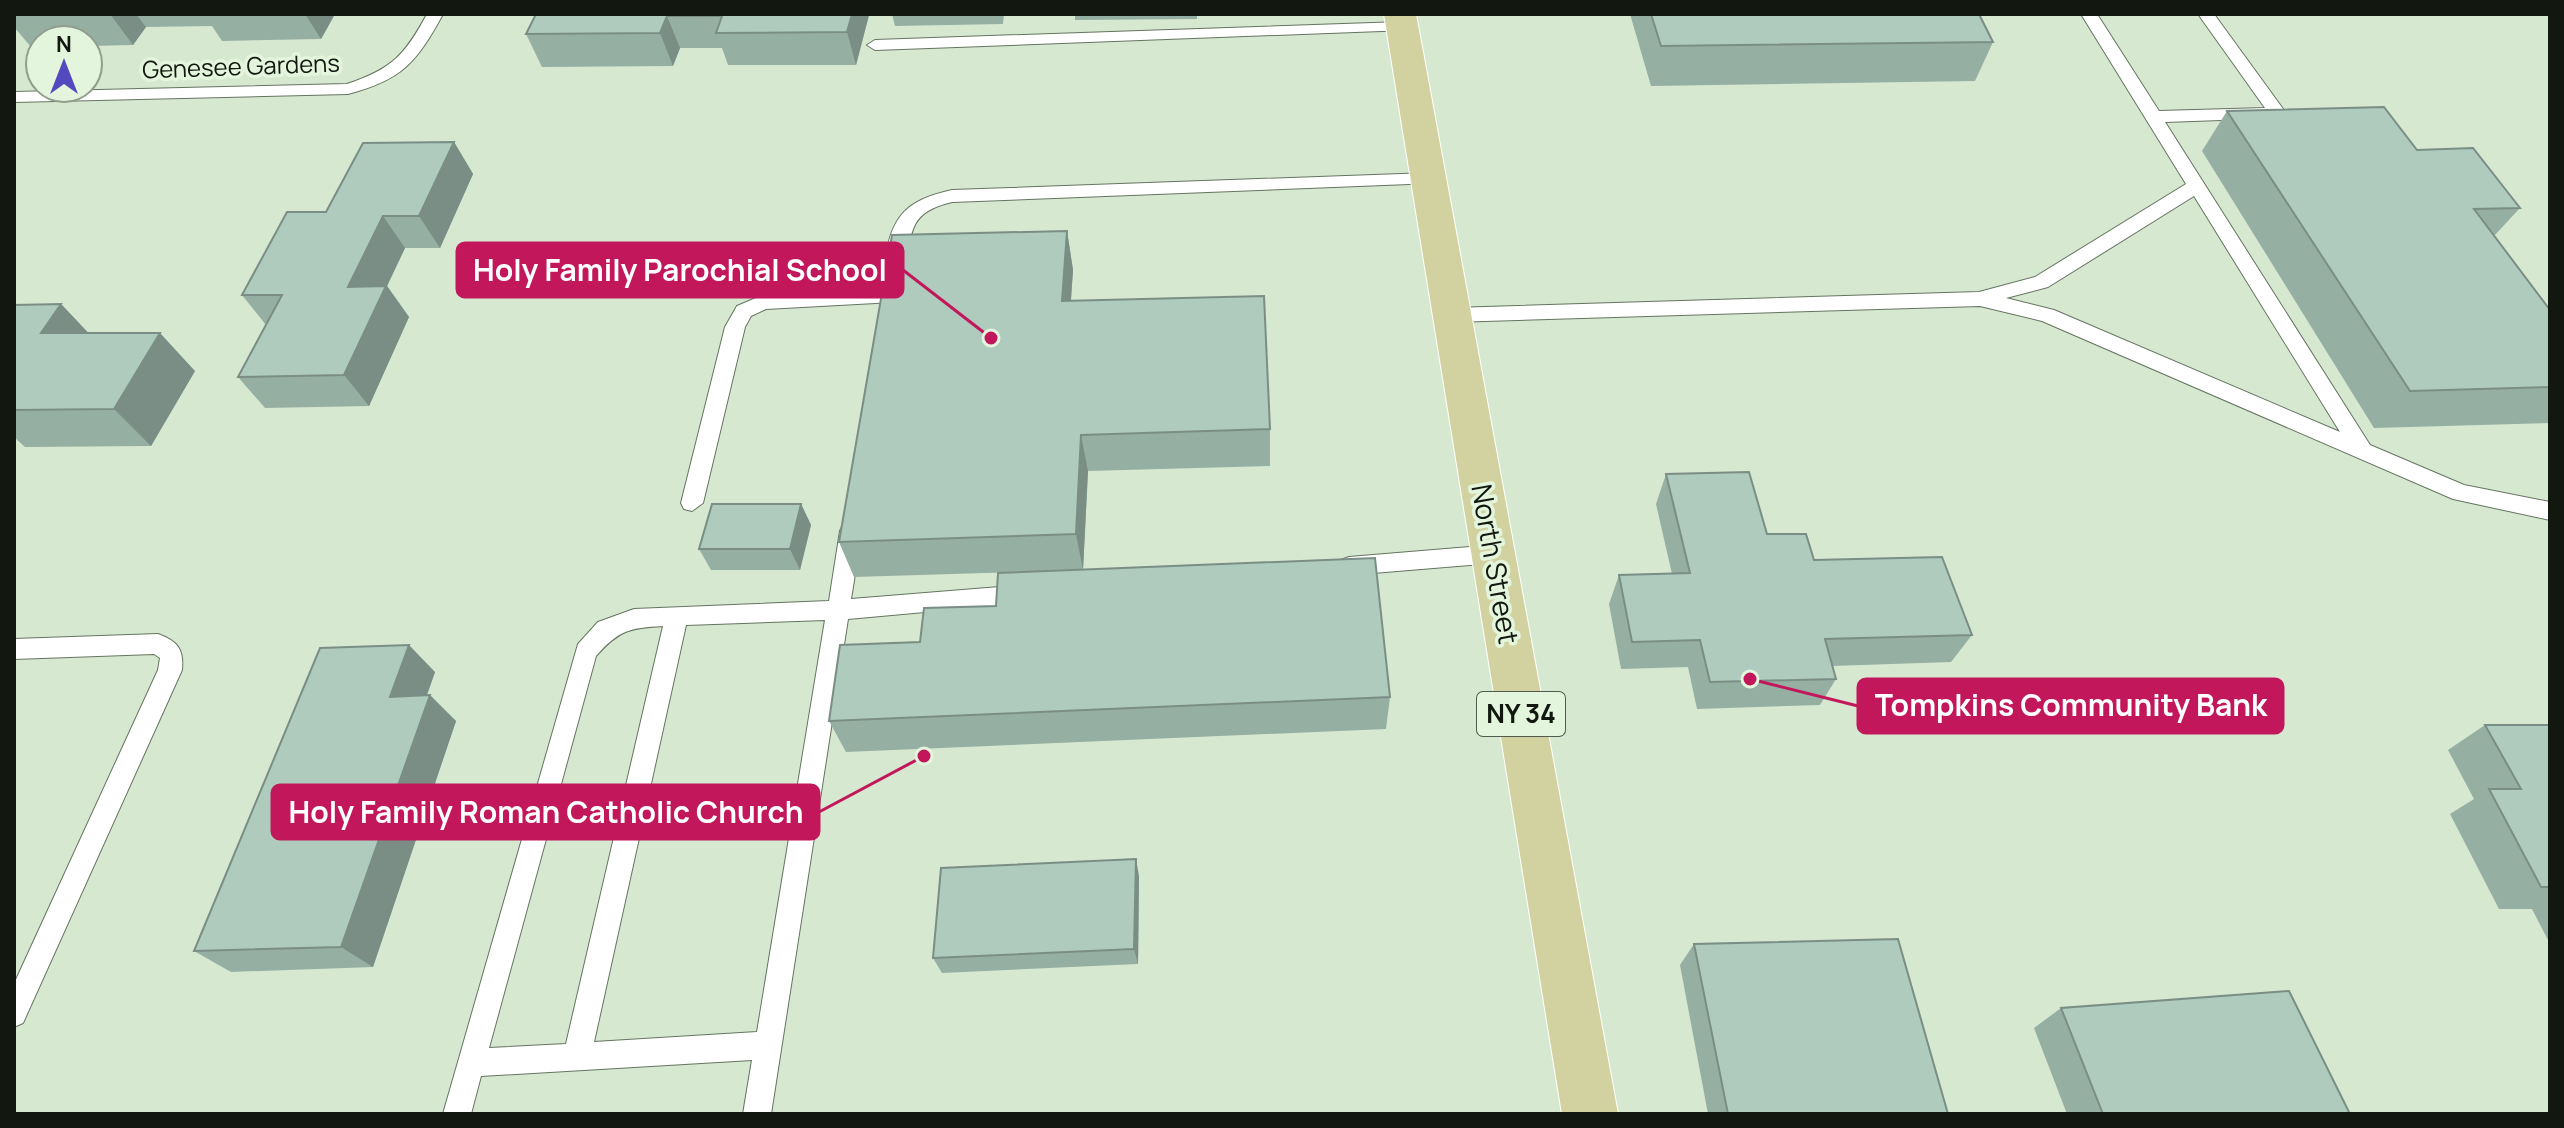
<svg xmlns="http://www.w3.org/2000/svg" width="2564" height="1128" font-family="Manrope,sans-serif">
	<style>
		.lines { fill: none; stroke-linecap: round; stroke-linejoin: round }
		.lane-casing { stroke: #657460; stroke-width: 2 }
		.primary-casing { stroke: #fff; stroke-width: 2 }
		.lane { fill: #fff; fill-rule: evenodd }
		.primary { fill: #d1d2a0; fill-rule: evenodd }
		.wall { fill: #96afa3 }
		.shaded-wall { fill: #7a8e85 }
		.building { fill: #aecbbe; stroke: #7a8e85; stroke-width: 2 }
		.labels { text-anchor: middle; stroke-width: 7; stroke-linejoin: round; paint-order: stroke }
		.far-street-label { font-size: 24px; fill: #121810; stroke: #e4f5de }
		.shield { fill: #e4f5de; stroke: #515a4e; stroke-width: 2 }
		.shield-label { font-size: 26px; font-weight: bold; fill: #121810 }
		.street-label { font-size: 28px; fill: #121810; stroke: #e4f5de }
		.leader { fill: none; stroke: #c2185b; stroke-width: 3 }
		.callout-dot { fill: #c2185b; stroke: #e4f5de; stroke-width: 3 }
		.callout { fill: #c2185b; stroke: #c2185b; stroke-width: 3 }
		.callout-label { font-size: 30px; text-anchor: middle; font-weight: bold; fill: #fff }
	</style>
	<rect width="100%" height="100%" fill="#d7e8d1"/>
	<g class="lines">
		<defs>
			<g id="lane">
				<path d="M427 14H443C417 62 402 80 348 94L14 102V92L347 84C392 69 405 55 427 14Z"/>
				<path d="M2081 14H2097L2159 111 2265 108 2198 14H2214L2286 113 2277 118 2165 122 2370 445 2464 485 2550 502V520L2453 499 2042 321 1980 306 1452 322 1442 315 1452 308 1979 292 2035 277 2186 184ZM2194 196 2340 432 2054 310 2006 298 2048 287Z"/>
				<polygon points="1402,22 1408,24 1408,30 875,50 867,45 875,40"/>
				<path d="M1429 173 1435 175V183L952 202C903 214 917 234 900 269L893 271 884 264C892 216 904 201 952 190Z"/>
				<polygon points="887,290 894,292 897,297 894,302 766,309 751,316 745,327 703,503 692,511 684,509 681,503 725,327 737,306 763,295"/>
				<path d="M851 522 859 525 862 531 851 599 1024 585 1032 587 1035 594 1032 601 1024 603 848 619 771 1114H743L752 1060 481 1076 471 1114H443L578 644 598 622 634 609 829 601 840 531 843 525ZM825 620 757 1032 594 1042 686 625ZM663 626 566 1044 489 1048 596 656C619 630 629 628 663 626Z"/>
				<polygon points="1494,545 1502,548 1505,554 1502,560 1494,563 1349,575 1341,572 1338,566 1341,560 1349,557"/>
				<path d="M158 634C178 641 184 650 182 670L23 1023 14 1027V984L158 670 160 658 154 654 14 659V639Z"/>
			</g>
			<polygon id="primary" points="1384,14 1416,14 1618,1114 1562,1114"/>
		</defs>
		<use href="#lane" class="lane-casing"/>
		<use href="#primary" class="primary-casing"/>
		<use href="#lane" class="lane"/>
		<use href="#primary" class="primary"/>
	</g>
	<g class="wall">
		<polygon points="14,14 335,14 321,39 222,41 212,26 146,27 133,45 88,46 88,40 40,40 40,47 31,47 14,27"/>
		<polygon points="536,14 869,15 856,65 728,65 722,48 680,48 673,66 542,67 526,34"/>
		<polygon points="892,14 1004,14 1003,24 895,26"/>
		<polygon points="1075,14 1197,14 1197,19 1075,20"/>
		<polygon points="1630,14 1979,14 1993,42 1975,81 1651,86"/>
		<polygon points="2227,111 2417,150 2520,208 2494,236 2550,310 2550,423 2374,428 2202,151"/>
		<polygon points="454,142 473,174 440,248 405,248 387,286 409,317 369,406 265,408 238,377 266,325 242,295 326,212"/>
		<polygon points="1067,231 1073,270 1071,301 1270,429 1270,466 1088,471 1083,570 854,577 839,542"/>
		<polygon points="61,304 88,333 195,371 151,446 25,447 14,437 14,305"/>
		<polygon points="1666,474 1767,534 1814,560 1972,635 1951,662 1832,666 1836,679 1820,705 1697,709 1688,667 1621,669 1609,604 1619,575 1672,574 1656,504"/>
		<polygon points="801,504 811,525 800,570 711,570 699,549"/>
		<polygon points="920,642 1390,697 1386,729 846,752 829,721"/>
		<polygon points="435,672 427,695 456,721 373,967 231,972 194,951"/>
		<polygon points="2485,725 2550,725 2550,944 2532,909 2499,909 2450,814 2474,799 2448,750"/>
		<polygon points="1139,876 1138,964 942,973 933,958"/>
		<polygon points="1694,944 1948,1114 1708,1114 1680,965"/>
		<polygon points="2061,1008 2350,1114 2067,1114 2034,1028"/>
	</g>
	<g class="shaded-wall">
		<polygon points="110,14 136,14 146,27 133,45"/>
		<polygon points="305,14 335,14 321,39"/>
		<polygon points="852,14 869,14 869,15 856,65 847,32"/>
		<polygon points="667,16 680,48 673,66 660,33"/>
		<polygon points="454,142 473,174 440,248 419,216"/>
		<polygon points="383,216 405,248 387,286 409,317 369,406 344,375 348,287"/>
		<polygon points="1067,231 1073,270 1068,339 1062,301"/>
		<polygon points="61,304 98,343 41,333"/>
		<polygon points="160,333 195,371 151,446 114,409"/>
		<polygon points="1081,435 1088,471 1083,570 1076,534"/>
		<polygon points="801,504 811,525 800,570 790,549"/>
		<polygon points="409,645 435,672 417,723 390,697"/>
		<polygon points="430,695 456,721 373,967 341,947"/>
		<polygon points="1136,859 1139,876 1138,964 1134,949"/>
	</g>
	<g class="building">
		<polygon points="536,14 852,14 847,32 716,33 722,16 667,16 660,33 526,34"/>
		<polygon points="1651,14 1979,14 1993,42 1661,46"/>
		<polygon points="2384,107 2417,150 2473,148 2520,208 2474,209 2550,310 2550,387 2410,391 2227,111"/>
		<polygon points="454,142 419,216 383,216 348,287 386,286 344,375 238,377 282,295 242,295 287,212 326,212 363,143"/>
		<polygon points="1067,231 1062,301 1264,296 1270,429 1081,435 1076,534 839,542 892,235"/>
		<polygon points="61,304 41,333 160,333 114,409 14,410 14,305"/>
		<polygon points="1749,472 1767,534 1806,534 1814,560 1942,557 1972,635 1825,639 1836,679 1710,682 1700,640 1632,642 1619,575 1690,573 1666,474"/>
		<polygon points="712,504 801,504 790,549 699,549"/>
		<polygon points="1375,558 1390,697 829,721 840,645 920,642 924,608 996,606 998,573"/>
		<polygon points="409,645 390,697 430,695 341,947 194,951 320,648"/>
		<polygon points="2485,725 2550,725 2550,887 2541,887 2489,789 2521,789"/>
		<polygon points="1136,859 1134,949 933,958 941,868"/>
		<polygon points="1898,939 1948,1114 1728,1114 1694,944"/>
		<polygon points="2289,991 2350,1114 2103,1114 2061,1008"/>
	</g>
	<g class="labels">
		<g class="far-street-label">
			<text transform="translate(241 67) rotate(-2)" y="8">Genesee Gardens</text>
		</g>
		<rect class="shield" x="1477" y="692" width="88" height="44" rx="6"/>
		<g class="shield-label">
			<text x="1521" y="723">NY 34</text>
		</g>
		<g class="street-label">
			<text transform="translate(1495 564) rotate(80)" y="10">North Street</text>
		</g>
	</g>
	<path class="leader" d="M991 338L903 270M1750 679L1858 706M924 756L819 812"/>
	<g class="callout-dot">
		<circle cx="991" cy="338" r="8"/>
		<circle cx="1750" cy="679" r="8"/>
		<circle cx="924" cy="756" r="8"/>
	</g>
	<g class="callout">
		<rect x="457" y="243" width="446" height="54" rx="8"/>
		<rect x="1858" y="679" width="425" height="54" rx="8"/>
		<rect x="272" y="785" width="547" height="54" rx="8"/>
	</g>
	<g class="callout-label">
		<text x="680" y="281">Holy Family Parochial School</text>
		<text x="2071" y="716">Tompkins Community Bank</text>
		<text x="546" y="823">Holy Family Roman Catholic Church</text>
	</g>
	<rect width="2564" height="1128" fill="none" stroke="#121810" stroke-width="32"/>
	<g transform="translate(64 64)"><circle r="38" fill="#e4f5de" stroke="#909d8c" stroke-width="2"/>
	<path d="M0-6L14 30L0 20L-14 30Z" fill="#5448bf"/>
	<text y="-12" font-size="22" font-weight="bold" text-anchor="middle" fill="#121810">N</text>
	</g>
</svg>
